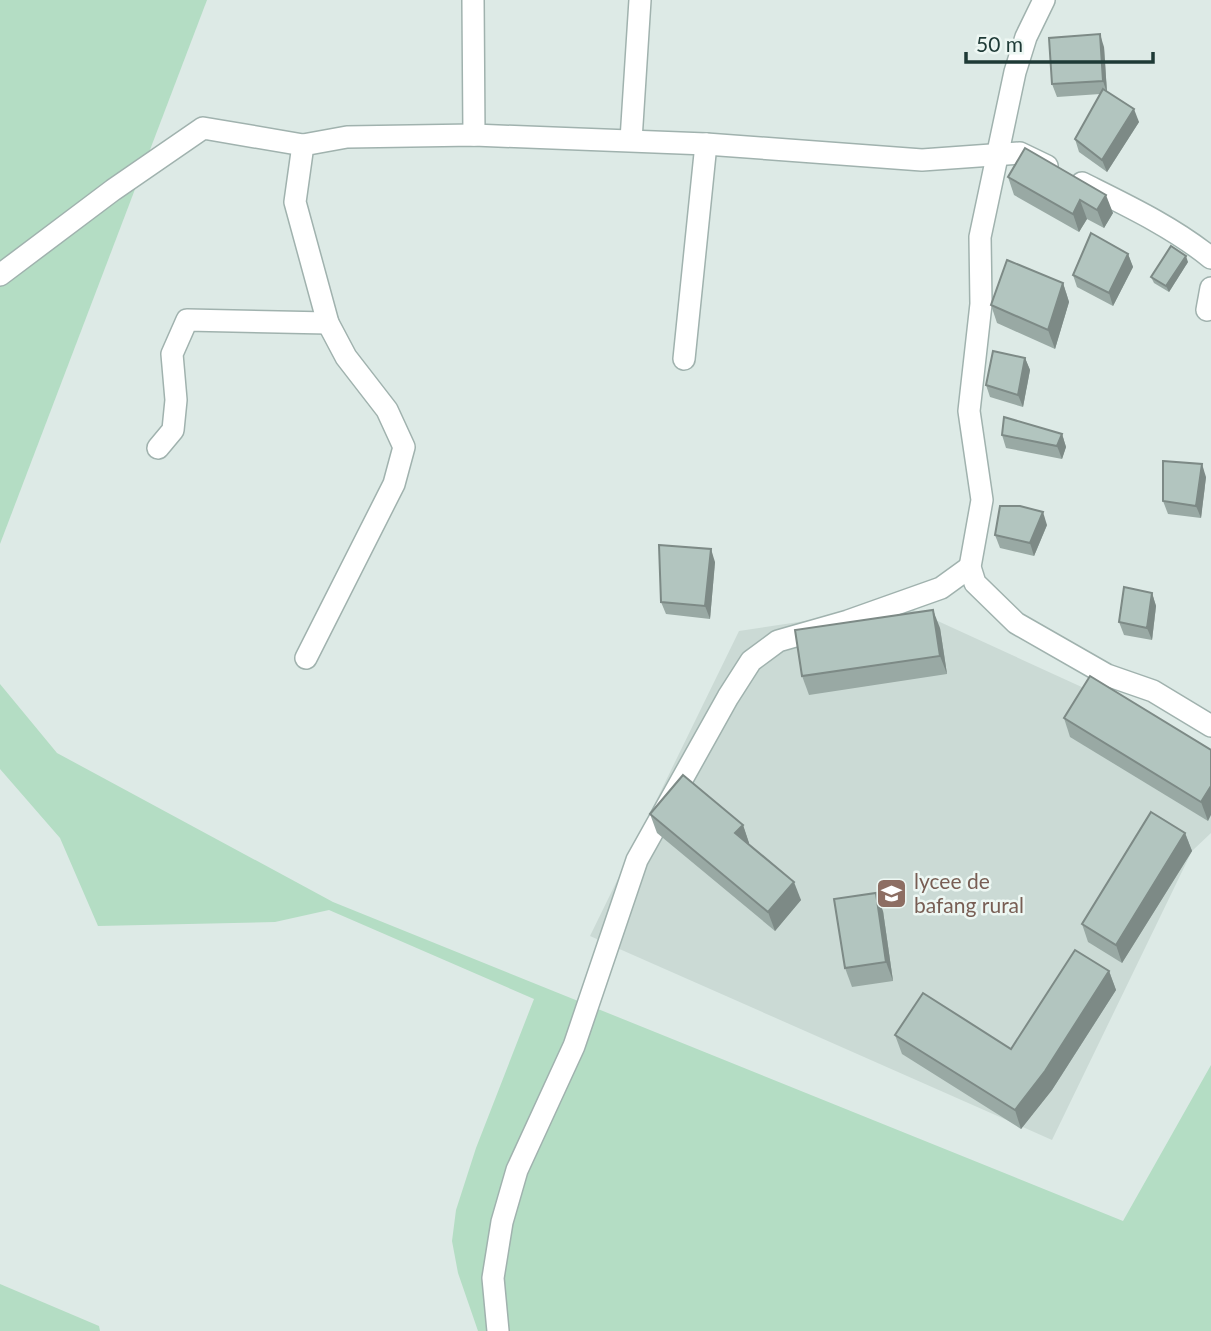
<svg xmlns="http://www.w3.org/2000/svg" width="1211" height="1331" font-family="Lato,sans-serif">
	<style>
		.built { fill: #cbdad5 }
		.green { fill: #b4ddc4 }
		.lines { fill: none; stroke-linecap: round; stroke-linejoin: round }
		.minor-casing { stroke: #a0b2ae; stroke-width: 24 }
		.minor { stroke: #fff; stroke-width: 21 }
		.wall { fill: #99a9a4 }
		.shaded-wall { fill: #7d8a86 }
		.building { fill: #b2c5bf; stroke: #7d8a86; stroke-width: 2 }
		.labels { text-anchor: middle; stroke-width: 5; stroke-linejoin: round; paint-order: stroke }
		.education-label { font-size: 21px; fill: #785e54; stroke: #edf7f3; text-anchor: start }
	</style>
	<rect width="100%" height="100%" fill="#ddeae6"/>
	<polygon class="built" points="905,606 1097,694 1211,752 1211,833 1192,851 1052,1140 590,936 739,631"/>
	<g class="green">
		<polygon points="0,0 207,0 0,544"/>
		<polygon points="0,684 57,753 333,902 1123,1221 1211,1065 1211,1331 478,1331 458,1273 452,1241 456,1210 476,1148 534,999 329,910 275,922 98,926 60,838 0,769"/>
		<polygon points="0,1284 99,1326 100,1331 0,1331"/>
	</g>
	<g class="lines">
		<defs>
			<g id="minor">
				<polyline points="473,0 474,135"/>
				<polyline points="1044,0 1026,37 1015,72 980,237 981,304 969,411 982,500 970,567 975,583 1016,623 1107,675 1153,691 1211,726"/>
				<polyline points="631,140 640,0"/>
				<path d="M1082 183C1126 205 1173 227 1211 258"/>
				<polyline points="0,275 113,190 203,128 303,145"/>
				<polyline points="1207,310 1211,288"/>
				<polyline points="684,359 706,144"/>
				<polyline points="158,448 173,430 176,400 172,354 187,320 328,323"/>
				<polyline points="306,658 394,484 404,447 387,410 346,357 328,323 295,202 303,145 347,137 474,135 706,144 922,160 1020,153 1047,166"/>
				<polyline points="498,1331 493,1278 502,1222 517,1170 574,1046 637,860 728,697 751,661 778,641 848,621 941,588 970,567"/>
			</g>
		</defs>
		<use href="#minor" class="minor-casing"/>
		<use href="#minor" class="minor"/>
	</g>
	<g class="wall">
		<polygon points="1104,47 1107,92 1139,122 1107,172 1079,152 1075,139 1100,94 1057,97 1052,84"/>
		<polygon points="1025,148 1113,213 1104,228 1087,219 1079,232 1014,195 1008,177"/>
		<polygon points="1128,254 1133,267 1113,306 1077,287 1073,275"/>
		<polygon points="1188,262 1169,292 1154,283 1151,277"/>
		<polygon points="1063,283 1069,302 1055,349 997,323 991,305"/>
		<polygon points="1025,358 1030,370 1023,407 990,397 986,385"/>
		<polygon points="1062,434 1066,447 1062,459 1006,448 1002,435"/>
		<polygon points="1206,477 1201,518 1168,514 1163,501"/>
		<polygon points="1047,525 1034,556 1000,548 995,535"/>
		<polygon points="715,562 710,619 666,614 661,602"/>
		<polygon points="1152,593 1156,606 1152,640 1124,635 1119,622"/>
		<polygon points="940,628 947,674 809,695 802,676"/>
		<polygon points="1064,718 1211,750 1208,821 1070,737"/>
		<polygon points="650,814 743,825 749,843 749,844 801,900 775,931 657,833"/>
		<polygon points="1185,833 1192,851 1122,963 1088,942 1082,924"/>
		<polygon points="883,911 893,981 852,987 845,968"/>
		<polygon points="1109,971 1116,990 1052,1090 1021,1129 902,1054 895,1035 1011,1049"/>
	</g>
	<g class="shaded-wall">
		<polygon points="1100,34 1104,47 1107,93 1103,81"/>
		<polygon points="1134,109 1139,122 1107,172 1102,160"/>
		<polygon points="1106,195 1113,213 1104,228 1097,210"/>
		<polygon points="1080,200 1087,219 1079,232 1073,214"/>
		<polygon points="1128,254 1133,267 1113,306 1109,293"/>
		<polygon points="1186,256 1188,262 1169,292 1166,286"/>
		<polygon points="1063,283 1069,302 1055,349 1048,330"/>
		<polygon points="1025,358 1030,370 1023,407 1018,395"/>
		<polygon points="1062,434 1066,447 1062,459 1057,446"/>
		<polygon points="1202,464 1206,477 1201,518 1196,506"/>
		<polygon points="1043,512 1047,525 1034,556 1030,543"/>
		<polygon points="711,549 715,562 710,619 705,606"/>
		<polygon points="1152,593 1156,606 1152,640 1147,628"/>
		<polygon points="933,610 940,628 947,674 940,656"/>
		<polygon points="1211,786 1211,815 1208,821 1201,802"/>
		<polygon points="743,825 749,843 742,852 735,833"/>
		<polygon points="1185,833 1192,851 1122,963 1116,945"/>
		<polygon points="794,882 801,900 775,931 768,912"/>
		<polygon points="876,893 883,911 893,981 886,962"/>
		<polygon points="1109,971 1116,990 1052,1090 1021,1129 1015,1110"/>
	</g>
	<g class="building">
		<polygon points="1100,34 1103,81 1052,84 1049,38"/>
		<polygon points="1103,89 1134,109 1102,160 1075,139"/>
		<polygon points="1025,148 1106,195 1097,210 1080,200 1073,214 1008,177"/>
		<polygon points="1091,233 1128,254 1109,293 1073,275"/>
		<polygon points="1171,246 1186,256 1166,286 1151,277"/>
		<polygon points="1007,260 1063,283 1048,330 991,305"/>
		<polygon points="993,351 1025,358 1018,395 986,385"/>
		<polygon points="1004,417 1062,434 1057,446 1002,435"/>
		<polygon points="1163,461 1202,464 1196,506 1163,501"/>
		<polygon points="1000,506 1020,506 1043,512 1030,543 995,535"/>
		<polygon points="659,545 711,549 705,606 661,602"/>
		<polygon points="1124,587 1152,593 1147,628 1119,622"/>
		<polygon points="933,610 940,656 802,676 795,630"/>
		<polygon points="1090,676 1211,750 1211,786 1201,802 1064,718"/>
		<polygon points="683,775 743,825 735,833 794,882 768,912 650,814"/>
		<polygon points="1151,812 1185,833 1116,945 1082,924"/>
		<polygon points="876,893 886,962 845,968 834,899"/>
		<polygon points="1075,950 1109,971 1045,1071 1015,1110 895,1035 923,993 1011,1049"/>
	</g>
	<defs>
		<symbol id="school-square" viewBox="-11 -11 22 22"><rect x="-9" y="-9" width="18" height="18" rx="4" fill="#8d6e63" stroke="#edf7f3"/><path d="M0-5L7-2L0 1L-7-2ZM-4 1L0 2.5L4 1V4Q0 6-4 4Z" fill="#fff"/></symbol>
	</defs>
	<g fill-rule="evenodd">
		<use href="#school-square" x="874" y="876" width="35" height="35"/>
	</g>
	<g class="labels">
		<g class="education-label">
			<text x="914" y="889">lycee de<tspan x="914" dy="24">bafang rural</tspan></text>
		</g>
	</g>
	<path d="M966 52v10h187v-10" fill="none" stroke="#1e3a36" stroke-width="3.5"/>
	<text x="976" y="52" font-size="21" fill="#1e3a36" stroke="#edf7f3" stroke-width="5" paint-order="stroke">50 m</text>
</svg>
